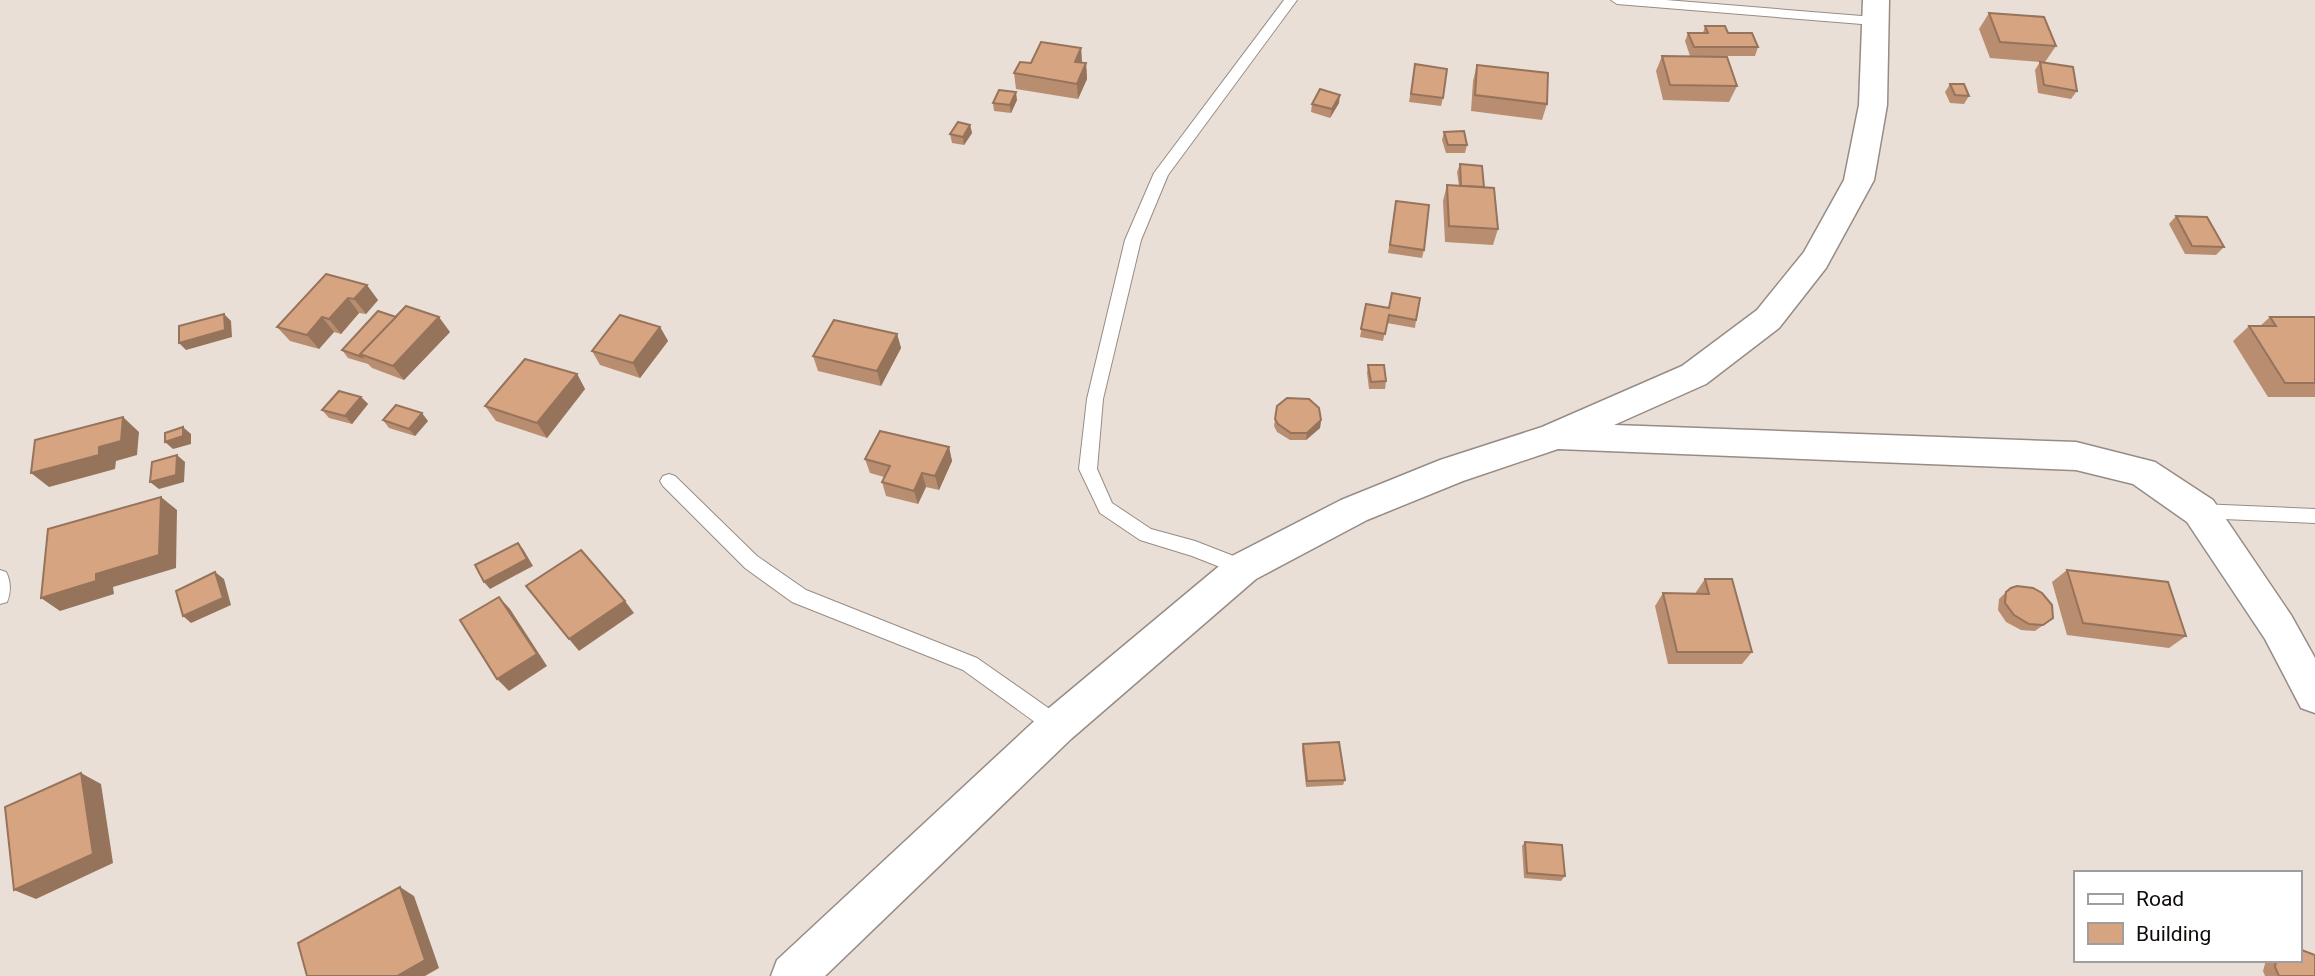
<svg xmlns="http://www.w3.org/2000/svg" width="2315" height="976" font-family="Roboto,sans-serif">
	<style>
		.lines { fill: none; stroke-linecap: round; stroke-linejoin: round }
		.service-casing { stroke: #968c85; stroke-width: 2 }
		.minor-casing { stroke: #968c85; stroke-width: 3 }
		.service { fill: #fff; fill-rule: evenodd }
		.minor { fill: #fff; fill-rule: evenodd }
		.wall { fill: #b98d70 }
		.shaded-wall { fill: #96735b }
		.building { fill: #d7a482; stroke: #96735b; stroke-width: 2 }
	</style>
	<rect width="100%" height="100%" fill="#eadfd7"/>
	<g class="lines">
		<defs>
			<g id="service">
				<polygon points="1284,0 1297,0 1168,175 1141,240 1103,399 1097,469 1112,503 1151,529 1195,541 1249,562 1252,568 1249,574 1243,576 1192,556 1140,540 1100,513 1079,469 1087,399 1125,240 1154,173"/>
				<polygon points="1611,0 1666,0 1874,17 1881,21 1874,25 1617,4"/>
				<polygon points="669,474 675,476 757,556 806,590 977,658 1064,719 1067,726 1064,733 1057,735 1050,733 963,670 792,602 745,568 663,486 660,481 663,476"/>
				<polygon points="2200,504 2315,509 2315,523 2200,518 2194,516 2191,511 2194,506"/>
				<path d="M0 570 6 572C11 581 11 593 7 602L0 604Z"/>
			</g>
			<polygon id="minor" points="1863,0 1889,0 1887,105 1874,180 1826,268 1779,328 1706,384 1614,425 2076,442 2155,462 2213,500 2291,615 2315,658 2315,713 2301,708 2265,639 2187,522 2133,484 2076,470 1558,449 1463,481 1367,520 1256,579 1071,739 825,976 771,976 777,960 1043,713 1230,557 1341,500 1440,460 1542,427 1682,366 1757,310 1804,252 1844,180 1859,105"/>
		</defs>
		<use href="#service" class="service-casing"/>
		<use href="#minor" class="minor-casing"/>
		<use href="#service" class="service"/>
		<use href="#minor" class="minor"/>
	</g>
	<g class="wall">
		<polygon points="1989,13 2056,46 2045,62 2077,91 2071,99 2038,93 2035,70 2040,62 1990,58 1979,29"/>
		<polygon points="1705,26 1728,33 1758,47 1755,56 1690,56 1685,41 1688,33 1703,33"/>
		<polygon points="1081,48 1082,63 1086,63 1087,79 1078,99 1016,89 1014,73 1031,63"/>
		<polygon points="1662,56 1737,86 1729,102 1663,100 1656,71"/>
		<polygon points="1415,64 1443,98 1441,106 1409,102"/>
		<polygon points="1477,65 1547,104 1542,120 1471,111 1473,81"/>
		<polygon points="1950,84 1969,96 1964,104 1950,103 1945,92"/>
		<polygon points="1017,100 1011,113 994,111 993,103"/>
		<polygon points="1339,103 1330,118 1311,112 1312,104"/>
		<polygon points="970,125 972,133 964,145 952,143 950,134"/>
		<polygon points="1444,132 1467,145 1465,153 1446,153 1442,140"/>
		<polygon points="1460,164 1484,187 1498,229 1493,245 1445,242 1443,201 1447,185 1459,186 1457,172"/>
		<polygon points="1396,201 1424,250 1422,258 1388,253"/>
		<polygon points="2176,216 2224,247 2216,255 2185,254 2169,224"/>
		<polygon points="326,274 378,300 366,314 359,313 341,334 334,332 319,349 290,341 277,327"/>
		<polygon points="1366,304 1416,320 1415,328 1387,323 1383,341 1360,337"/>
		<polygon points="2270,317 2315,317 2315,397 2268,397 2233,341 2249,326 2260,326"/>
		<polygon points="660,327 668,341 640,378 600,365 592,351"/>
		<polygon points="450,332 404,380 372,368 368,364 348,358 342,350"/>
		<polygon points="897,334 901,348 881,386 818,371 813,356"/>
		<polygon points="1368,365 1386,381 1385,389 1369,389 1367,373"/>
		<polygon points="577,374 585,389 547,438 496,421 485,406"/>
		<polygon points="361,397 368,404 352,424 329,418 322,410"/>
		<polygon points="1277,406 1321,420 1320,428 1306,440 1290,440 1277,432 1274,426"/>
		<polygon points="383,420 428,421 415,436 389,428"/>
		<polygon points="949,447 952,461 939,490 926,487 918,504 886,496 882,482 884,477 870,473 865,459"/>
		<polygon points="2067,570 2186,636 2169,648 2067,635 2052,582"/>
		<polygon points="1705,579 1752,652 1742,664 1668,664 1655,606 1663,593 1696,594 1696,592"/>
		<polygon points="2006,592 2053,618 2035,631 2021,630 2006,622 1998,610 1999,599"/>
		<polygon points="1303,744 1345,780 1343,785 1306,787 1302,750"/>
		<polygon points="1525,842 1565,876 1561,881 1524,878 1522,846"/>
		<polygon points="2266,960 2299,960 2315,976 2265,976 2263,971"/>
	</g>
	<g class="shaded-wall">
		<polygon points="1081,48 1082,64 1075,62"/>
		<polygon points="1086,63 1087,79 1078,99 1077,84"/>
		<polygon points="1016,92 1017,100 1011,113 1010,105"/>
		<polygon points="1340,95 1339,103 1330,118 1332,109"/>
		<polygon points="970,125 972,133 964,145 963,137"/>
		<polygon points="367,285 378,300 366,314 354,299"/>
		<polygon points="348,298 359,313 341,334 329,319"/>
		<polygon points="224,314 231,321 232,337 186,350 179,343"/>
		<polygon points="322,317 334,332 319,349 307,335"/>
		<polygon points="439,317 450,332 404,380 393,366"/>
		<polygon points="660,327 668,341 640,378 633,363"/>
		<polygon points="897,334 901,348 881,386 877,371"/>
		<polygon points="577,374 585,389 547,438 537,423"/>
		<polygon points="361,397 368,404 352,424 345,416"/>
		<polygon points="422,413 428,421 415,436 409,429"/>
		<polygon points="123,417 139,432 137,455 116,461 115,469 49,487 31,473 99,447"/>
		<polygon points="1321,420 1320,428 1306,440 1307,433"/>
		<polygon points="183,427 191,434 191,444 173,449 165,442"/>
		<polygon points="949,447 952,461 939,490 935,476"/>
		<polygon points="177,455 185,462 184,482 159,489 150,482"/>
		<polygon points="922,473 926,487 918,504 914,491"/>
		<polygon points="161,497 177,510 176,568 113,587 114,594 60,611 41,598 96,574"/>
		<polygon points="518,543 523,549 533,566 490,589 484,582"/>
		<polygon points="215,572 224,579 231,605 191,623 183,616"/>
		<polygon points="499,597 510,609 547,666 509,691 497,679"/>
		<polygon points="625,601 634,613 579,651 569,639"/>
		<polygon points="81,773 101,784 113,863 36,899 14,890"/>
		<polygon points="400,887 414,896 439,968 425,976 397,976"/>
	</g>
	<g class="building">
		<polygon points="1989,13 2044,17 2056,46 2000,42"/>
		<polygon points="1705,26 1725,26 1728,33 1752,33 1758,47 1694,47 1688,33 1708,33"/>
		<polygon points="1041,42 1081,48 1075,62 1086,63 1077,84 1014,73 1020,62 1031,63"/>
		<polygon points="1662,56 1727,57 1737,86 1670,85"/>
		<polygon points="2040,62 2073,67 2077,91 2044,85"/>
		<polygon points="1415,64 1447,69 1443,98 1411,94"/>
		<polygon points="1477,65 1548,73 1547,104 1475,95"/>
		<polygon points="1950,84 1964,84 1969,96 1955,95"/>
		<polygon points="1320,89 1340,95 1332,109 1312,104"/>
		<polygon points="999,90 1016,92 1010,105 993,103"/>
		<polygon points="958,122 970,125 963,137 950,134"/>
		<polygon points="1464,131 1467,145 1448,145 1444,132"/>
		<polygon points="1460,164 1482,166 1484,187 1461,186"/>
		<polygon points="1447,185 1494,188 1498,229 1449,226"/>
		<polygon points="1396,201 1429,205 1424,250 1390,245"/>
		<polygon points="2176,216 2207,217 2224,247 2192,246"/>
		<polygon points="326,274 367,285 354,299 348,298 329,319 322,317 307,335 277,327"/>
		<polygon points="1392,293 1420,298 1416,320 1389,315 1385,334 1361,329 1366,304 1389,308"/>
		<polygon points="406,306 439,317 393,366 360,354"/>
		<polygon points="378,311 396,317 360,354 362,357 342,350"/>
		<polygon points="224,314 225,330 179,343 179,326"/>
		<polygon points="620,315 660,327 633,363 592,351"/>
		<polygon points="2270,317 2315,317 2315,383 2285,383 2249,326 2276,326"/>
		<polygon points="834,320 897,334 877,371 813,356"/>
		<polygon points="525,359 577,374 537,423 485,406"/>
		<polygon points="1368,365 1384,365 1386,381 1371,382"/>
		<polygon points="339,391 361,397 345,416 322,410"/>
		<polygon points="1287,398 1309,399 1319,408 1321,420 1307,433 1291,433 1278,424 1275,419 1277,406"/>
		<polygon points="396,405 422,413 409,429 383,420"/>
		<polygon points="123,417 121,441 99,447 99,455 31,473 35,440"/>
		<polygon points="183,427 183,436 165,442 165,433"/>
		<polygon points="880,431 949,447 935,476 922,473 914,491 882,482 890,466 865,459"/>
		<polygon points="177,455 176,475 150,482 152,462"/>
		<polygon points="161,497 159,555 96,574 96,581 41,598 48,529"/>
		<polygon points="518,543 527,559 484,582 475,565"/>
		<polygon points="581,550 625,601 569,639 526,586"/>
		<polygon points="2067,570 2168,582 2186,636 2083,623"/>
		<polygon points="215,572 223,598 183,616 176,591"/>
		<polygon points="1705,579 1732,579 1752,652 1677,652 1663,593 1709,594"/>
		<polygon points="2017,586 2033,588 2042,593 2052,605 2053,618 2043,625 2029,624 2014,615 2005,603 2006,592 2011,588"/>
		<polygon points="499,597 537,654 497,679 460,620"/>
		<polygon points="1339,742 1345,780 1307,781 1303,744"/>
		<polygon points="81,773 93,854 14,890 5,807"/>
		<polygon points="1525,842 1562,845 1565,876 1527,873"/>
		<polygon points="400,887 425,960 397,976 307,976 298,943"/>
		<polygon points="2299,949 2315,955 2315,976 2279,976 2275,967 2276,960 2299,960"/>
	</g>
	<rect x="2074" y="871" width="228" height="91" fill="#ffffff" stroke="#9f9d9d" stroke-width="2"/>
	<rect x="2088" y="894" width="35" height="10" fill="#ffffff" stroke="#9f9d9d" stroke-width="2"/>
	<text x="2136" y="906" font-size="21" fill="#0f0b09">Road</text>
	<rect x="2088" y="923" width="35" height="21" fill="#d7a482" stroke="#9f9d9d" stroke-width="2"/>
	<text x="2136" y="941" font-size="21" fill="#0f0b09">Building</text>
</svg>
